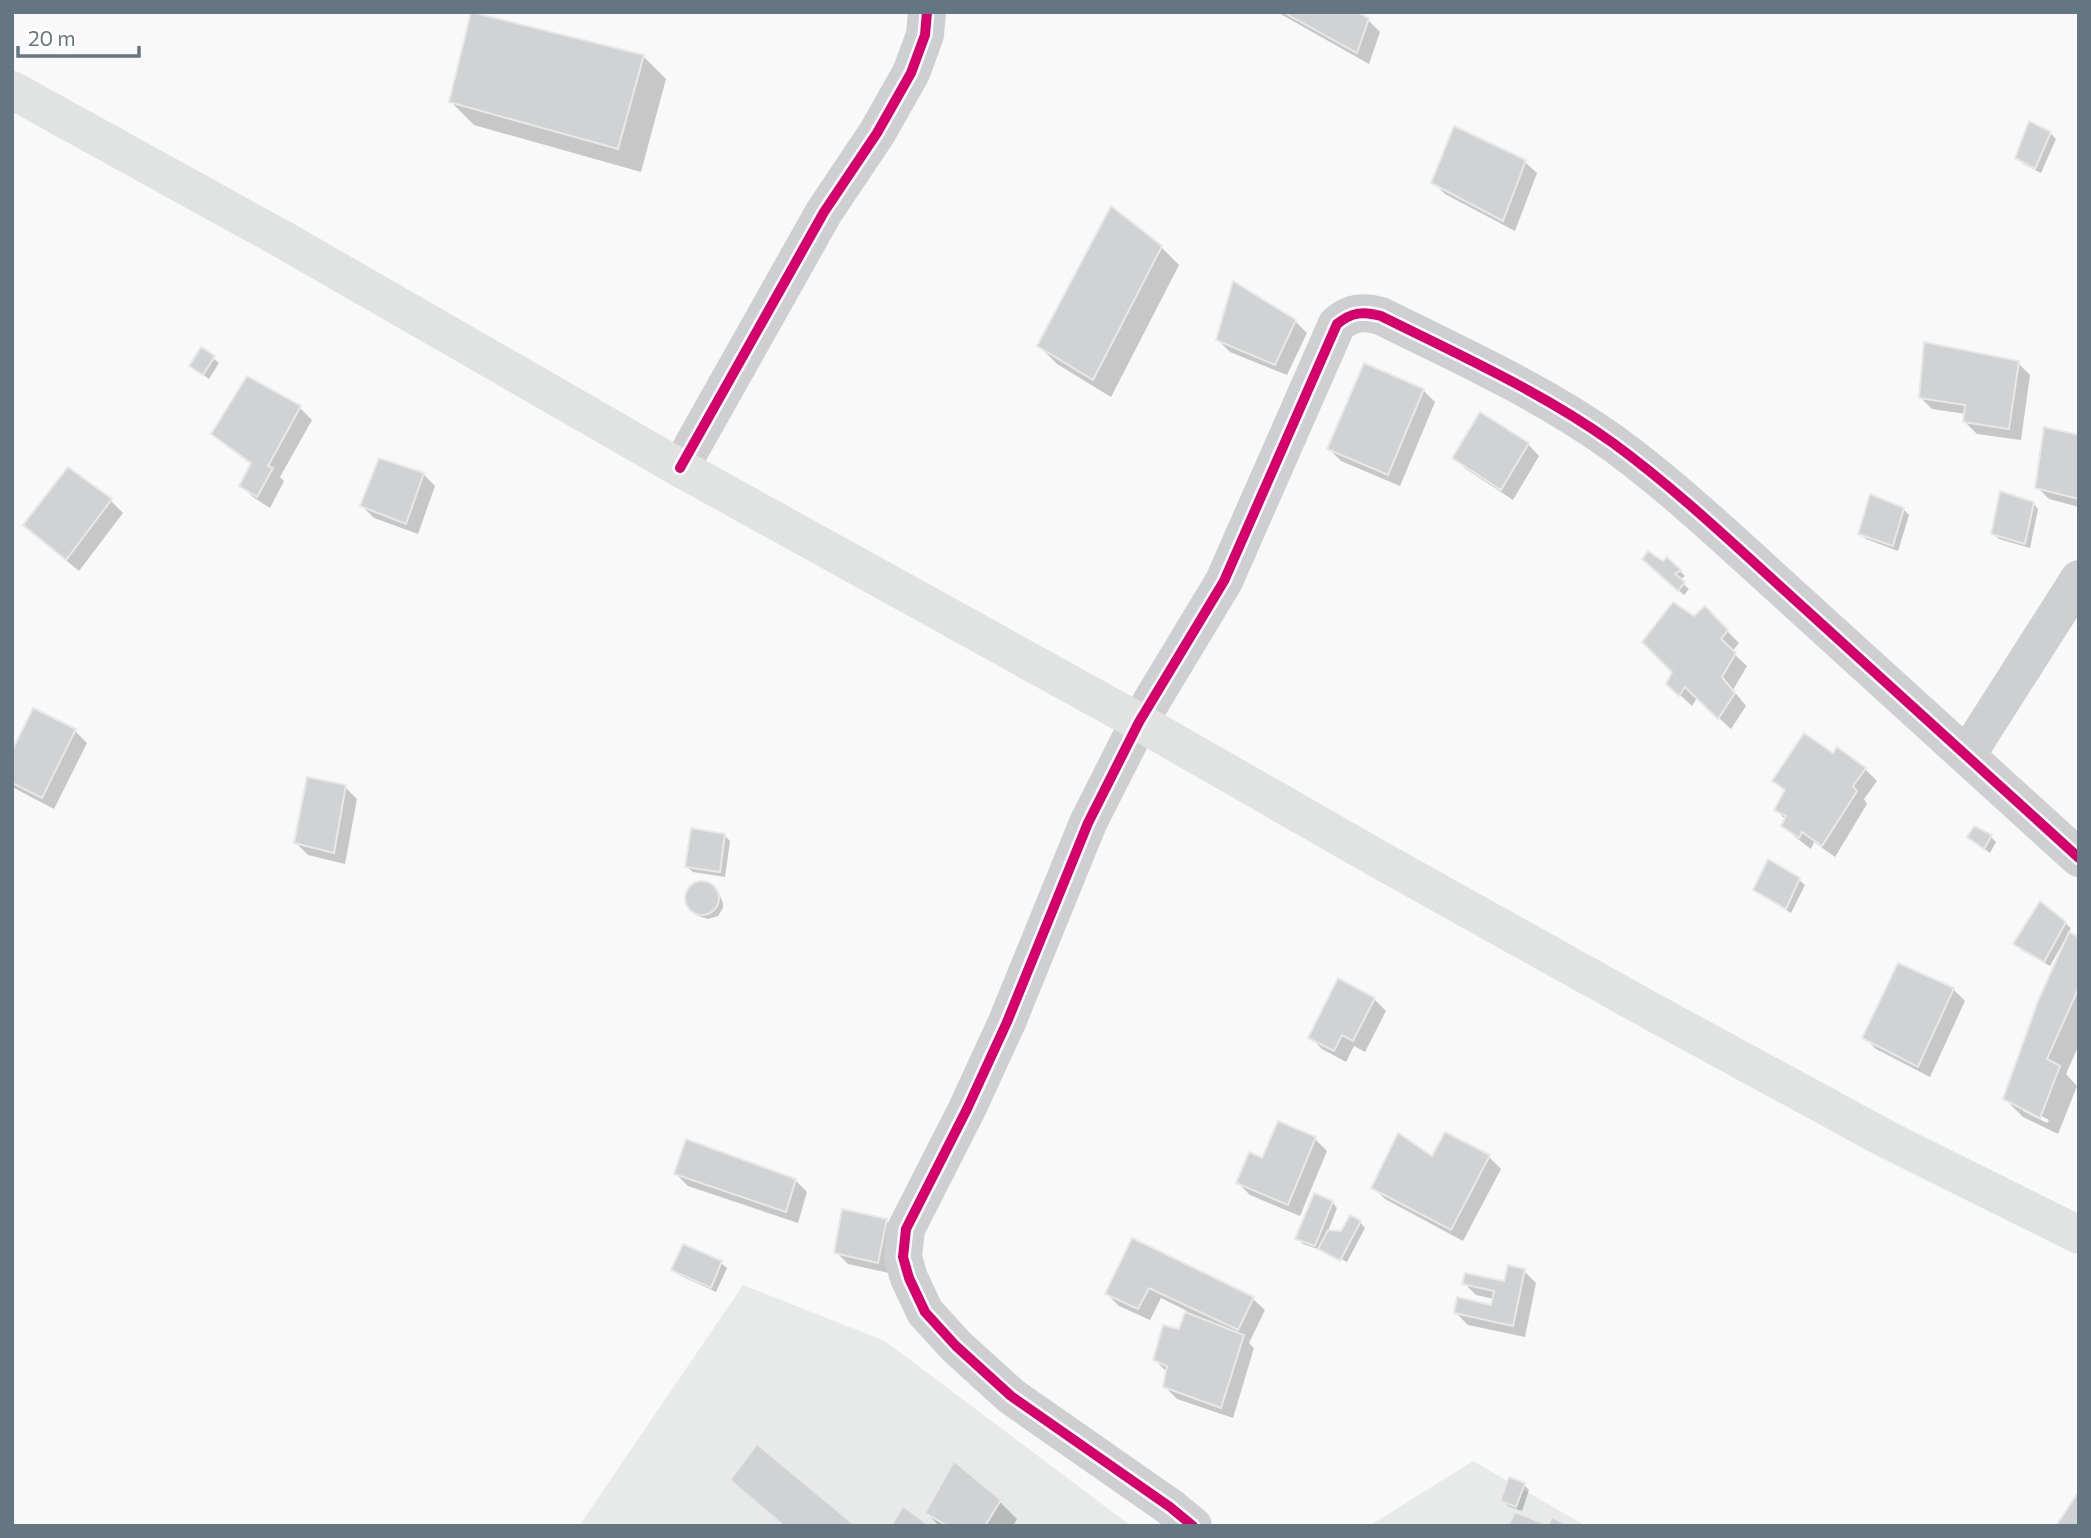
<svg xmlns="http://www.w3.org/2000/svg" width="2091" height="1538" font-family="Commissioner,sans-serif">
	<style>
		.built { fill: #e8e9e9 }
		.shadow { fill: #0003; fill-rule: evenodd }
		.building { fill: #d0d2d3; stroke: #e8e8e8; stroke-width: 2 }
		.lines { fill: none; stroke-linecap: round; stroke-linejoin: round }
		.minor { stroke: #cecfd0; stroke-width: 38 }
		.highway { stroke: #e1e2e2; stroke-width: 38 }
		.cycleway-casing { stroke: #fff; stroke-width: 15 }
		.cycleway { stroke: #d6006c; stroke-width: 10 }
	</style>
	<rect width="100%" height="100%" fill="#f9f9f9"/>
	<g class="built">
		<polygon points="743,1285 885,1341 1131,1526 579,1526"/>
		<polygon points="1473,1461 1586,1526 1369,1526"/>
	</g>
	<g class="shadow">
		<polygon points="1277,12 1353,12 1368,20 1380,32 1369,64"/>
		<polygon points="643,56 666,79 641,172 474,125 451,102"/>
		<polygon points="2050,133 2056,139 2041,173 2023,164 2017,158"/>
		<polygon points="1525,162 1537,173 1515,231 1445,194 1433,182"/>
		<polygon points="1161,247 1179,265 1111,397 1057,364 1039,346"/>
		<polygon points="1295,321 1307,333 1287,375 1230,352 1218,340"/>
		<polygon points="213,358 219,363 209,379 191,366"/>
		<polygon points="2018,363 2030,375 2021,440 1977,434 1965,422 1966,414 1932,409 1920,397"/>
		<polygon points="1423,390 1435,402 1400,486 1341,461 1329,449"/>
		<polygon points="300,408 312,420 280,477 284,481 270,508 253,497 241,486 252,465 225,445 213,433"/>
		<polygon points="2079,437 2079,507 2049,499 2037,487"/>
		<polygon points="1528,444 1539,456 1513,500 1466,469 1454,458"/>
		<polygon points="69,470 111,501 123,513 79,571 37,536"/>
		<polygon points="423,474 435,486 418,534 374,518 362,506"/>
		<polygon points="2033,503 2038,509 2030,548 1999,539 1993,534"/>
		<polygon points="1903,509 1909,515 1898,551 1866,539 1860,533"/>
		<polygon points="1644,559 1663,563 1667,559 1685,576 1679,580 1689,589 1684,595"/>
		<polygon points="1705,609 1739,643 1732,652 1747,666 1733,690 1746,706 1731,729 1697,698 1692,706 1668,684 1695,618"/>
		<polygon points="75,731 87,743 54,809 12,787 12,755"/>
		<polygon points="1833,755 1865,769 1877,781 1864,799 1867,804 1835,857 1814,842 1811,849 1795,837 1783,825 1786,820 1776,810 1786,792 1774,780"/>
		<polygon points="345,787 357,799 345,864 308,855 296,843"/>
		<polygon points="724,835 730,841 725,877 693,872 687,867"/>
		<polygon points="1969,837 1991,837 1996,842 1990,853"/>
		<polygon points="1799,880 1805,885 1791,913 1761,895 1755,890"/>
		<polygon points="700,882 704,882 719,894 723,903 723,908 718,916 708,919 698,916 687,901 690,887"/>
		<path d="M2065 923 2071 928 2068 933 2079 939V1045L2066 1074 2077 1086 2058 1134 2023 1117 2005 1099 2066 942 2064 941 2050 966 2021 950 2016 944ZM2023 1107 2049 1120 2047 1123 2023 1111Z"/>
		<polygon points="1953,989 1965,1001 1930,1077 1876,1049 1864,1037"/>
		<polygon points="1374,999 1386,1011 1365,1052 1354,1046 1346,1062 1322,1049 1310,1037"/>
		<polygon points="1279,1123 1315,1139 1327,1151 1300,1216 1250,1195 1238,1183 1263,1160"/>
		<polygon points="1489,1157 1501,1169 1463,1241 1385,1199 1373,1187 1433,1159"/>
		<polygon points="676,1174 795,1180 807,1192 798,1223 688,1186"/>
		<polygon points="1332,1202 1337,1208 1328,1231 1342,1233 1360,1222 1365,1228 1347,1262 1324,1250 1324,1253 1321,1250 1303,1244 1297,1239"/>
		<polygon points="886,1221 898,1233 889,1273 848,1264 836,1252"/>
		<polygon points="1133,1240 1253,1299 1265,1310 1249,1343 1254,1348 1233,1418 1177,1399 1165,1387 1168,1373 1155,1360 1181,1332 1187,1311 1161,1298 1150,1320 1119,1306 1107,1294"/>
		<polygon points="684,1246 721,1263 727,1268 716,1292 679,1275 674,1270"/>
		<polygon points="1524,1271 1536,1283 1525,1337 1468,1325 1456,1313 1492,1307 1494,1299 1476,1295 1464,1283 1505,1283"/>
		<polygon points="1524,1485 1529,1490 1522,1511 1508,1506 1502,1500"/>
		<polygon points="999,1501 1017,1519 1013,1526 939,1526 927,1513"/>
	</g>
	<g class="building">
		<polygon points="471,12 644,55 618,149 449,102"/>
		<polygon points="1283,12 1357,12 1369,18 1357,53"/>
		<polygon points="2029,121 2051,132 2035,169 2015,158"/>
		<polygon points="1454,126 1526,160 1503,221 1431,183"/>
		<polygon points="1111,206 1162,246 1093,380 1037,346"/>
		<polygon points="1233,281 1296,320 1275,365 1216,340"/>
		<polygon points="1924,342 2019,361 2009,429 1963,422 1965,405 1919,398"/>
		<polygon points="201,347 215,356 203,375 189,366"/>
		<polygon points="1364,363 1424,389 1388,475 1327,449"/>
		<polygon points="247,376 301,406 268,466 273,468 257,497 239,486 251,463 211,434"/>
		<polygon points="1480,412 1529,443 1501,490 1452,458"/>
		<polygon points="2044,427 2079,435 2079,499 2035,488"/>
		<polygon points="379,458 424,473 406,524 360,506"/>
		<polygon points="68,467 112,499 66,560 23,525"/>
		<polygon points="2000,491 2034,502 2025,544 1991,534"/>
		<polygon points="1870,494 1904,508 1893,546 1858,534"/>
		<polygon points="1648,551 1663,561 1667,557 1681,570 1675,574 1685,582 1678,591 1642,559"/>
		<polygon points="1673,602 1694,616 1705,606 1728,630 1721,639 1736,653 1722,677 1735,693 1718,719 1685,687 1679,696 1666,684 1672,672 1642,642"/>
		<polygon points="33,708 76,729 42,798 12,783 12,751"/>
		<polygon points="1804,733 1833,753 1837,747 1866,768 1853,786 1857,791 1822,846 1802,832 1799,838 1781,826 1786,816 1774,810 1785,790 1772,781"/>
		<polygon points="307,777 346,785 334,853 294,843"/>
		<polygon points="1974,826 1992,835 1984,849 1967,837"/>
		<polygon points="691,828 725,834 720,872 685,867"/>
		<polygon points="1768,859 1800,878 1786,909 1753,890"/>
		<circle cx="702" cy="898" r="17"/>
		<polygon points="2040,901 2066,922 2044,962 2013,944"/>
		<polygon points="2069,932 2079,937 2079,987 2047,1059 2060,1066 2040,1118 2003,1099 2038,1001"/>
		<polygon points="1898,963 1954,988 1918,1067 1862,1038"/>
		<polygon points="1338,978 1375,998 1353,1041 1342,1035 1334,1051 1308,1038"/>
		<polygon points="1278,1121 1316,1137 1288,1205 1236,1183 1249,1152 1262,1158"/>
		<polygon points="1445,1132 1490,1155 1451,1230 1371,1188 1398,1133 1432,1156"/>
		<polygon points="686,1139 796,1179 786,1212 674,1174"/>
		<polygon points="1314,1193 1333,1201 1315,1246 1295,1239"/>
		<polygon points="842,1209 887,1219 878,1263 834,1253"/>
		<polygon points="1350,1215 1361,1221 1340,1261 1318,1249 1328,1230 1341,1231"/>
		<polygon points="1132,1238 1254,1297 1238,1330 1149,1288 1138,1309 1105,1294"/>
		<polygon points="683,1244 722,1261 711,1288 671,1270"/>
		<polygon points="1508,1265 1525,1269 1513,1326 1454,1313 1457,1297 1491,1305 1494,1291 1462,1284 1465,1273 1504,1281"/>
		<polygon points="1185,1312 1244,1335 1221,1408 1163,1387 1167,1366 1153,1360 1163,1325 1179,1329"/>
		<polygon points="757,1444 856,1526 784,1526 730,1480"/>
		<polygon points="954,1461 1001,1500 985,1526 948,1526 925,1513"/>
		<polygon points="1509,1477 1525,1483 1516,1507 1500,1501"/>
		<polygon points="2079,1491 2079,1526 2056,1526"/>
		<polygon points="903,1506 930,1526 891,1526"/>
		<polygon points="1515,1512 1548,1525 1552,1517 1570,1526 1508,1526"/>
	</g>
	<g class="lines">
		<g class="minor">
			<polyline points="680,468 824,212 877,133 911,73 925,35 927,12"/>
			<polyline points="1967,755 2079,579"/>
			<path d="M1193 1526 1170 1507 1011 1396 956 1346 925 1312 909 1278 903 1257 906 1229 967 1109 1007 1022 1088 823 1139 722 1224 581 1337 324C1352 312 1363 311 1381 316 1459 355 1542 392 1613 443 1673 487 1727 538 1782 588 1881 677 1979 768 2079 858"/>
		</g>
		<polyline class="highway" points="12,90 289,243 680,468 1139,722 1380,860 1649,1010 1886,1139 2079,1235"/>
		<defs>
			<g id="cycleway">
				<polyline points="680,468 824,212 877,133 911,73 925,35 927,12"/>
				<path d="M1193 1526 1170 1507 1011 1396 956 1346 925 1312 909 1278 903 1257 906 1229 967 1109 1007 1022 1088 823 1139 722 1224 581 1337 324C1352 312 1363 311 1381 316 1459 355 1542 392 1613 443 1673 487 1727 538 1782 588 1881 677 1979 768 2079 858"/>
			</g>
		</defs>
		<use href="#cycleway" class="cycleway-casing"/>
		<use href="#cycleway" class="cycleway"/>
	</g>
	<rect width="2091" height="1538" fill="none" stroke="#657683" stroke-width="28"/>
	<path d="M18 46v10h121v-10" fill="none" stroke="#657683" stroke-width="3.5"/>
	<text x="28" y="46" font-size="21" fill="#657683" stroke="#ffffff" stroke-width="5" paint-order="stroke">20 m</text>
</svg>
